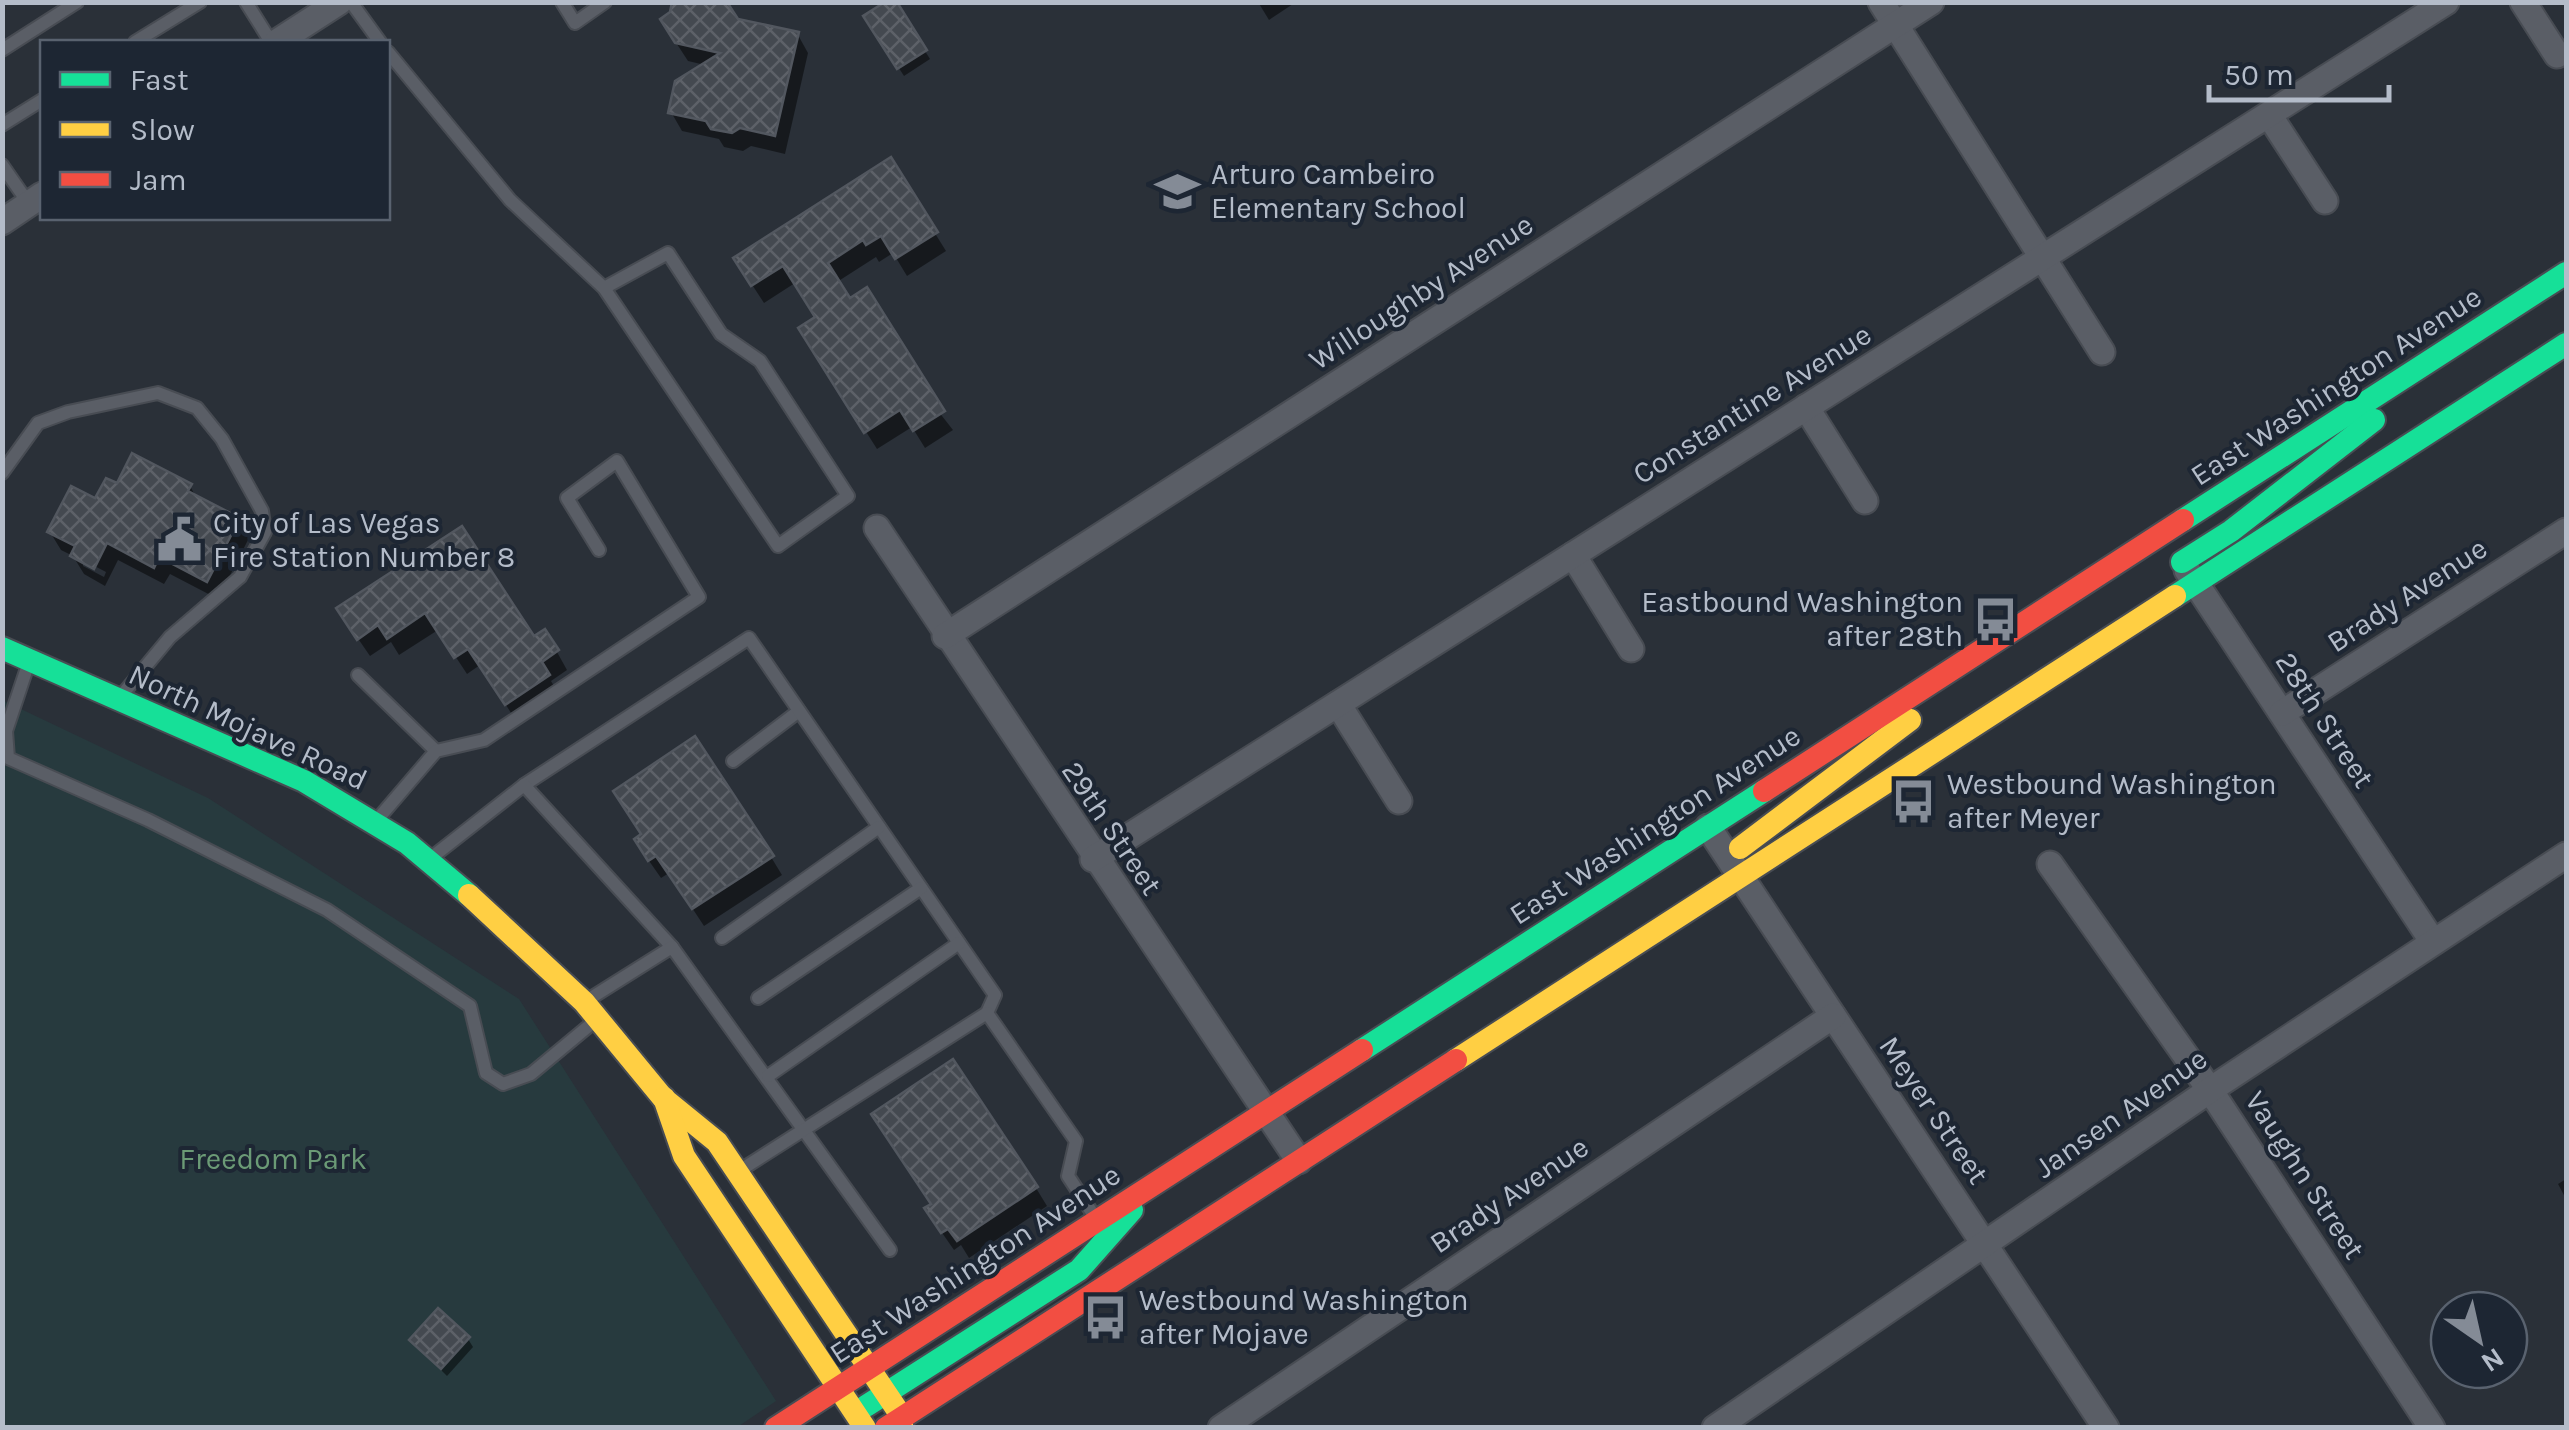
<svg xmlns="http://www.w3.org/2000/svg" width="2569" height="1430" font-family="Karla,sans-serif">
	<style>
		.green { fill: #273a3e }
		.shadow { fill: #0007; fill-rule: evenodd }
		.building { fill: url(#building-cross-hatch); stroke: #52575f; stroke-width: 2.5 }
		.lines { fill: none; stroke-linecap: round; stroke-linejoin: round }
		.lane-casing { stroke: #484c53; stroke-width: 16 }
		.street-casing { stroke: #484c53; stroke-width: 29 }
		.fast-casing { stroke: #484c53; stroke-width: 26 }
		.slow-casing { stroke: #484c53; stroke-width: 26 }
		.jam-casing { stroke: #484c53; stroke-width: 26 }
		.lane { stroke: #5a5e66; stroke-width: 12 }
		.street { stroke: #5a5e66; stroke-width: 25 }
		.fast { stroke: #16e098; stroke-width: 22 }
		.slow { stroke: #ffcf43; stroke-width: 22 }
		.jam { stroke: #f24e42; stroke-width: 22 }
		.labels { text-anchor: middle; stroke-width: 8; stroke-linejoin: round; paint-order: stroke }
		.poi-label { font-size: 30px; fill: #b4bcc9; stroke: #1d2633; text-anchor: start }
		.street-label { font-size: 30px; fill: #b4bcc9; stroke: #1d2633 }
		.park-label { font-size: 30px; fill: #6b9a76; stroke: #1d2633 }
	</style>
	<defs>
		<pattern id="building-cross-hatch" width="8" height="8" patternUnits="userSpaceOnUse" patternTransform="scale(2.5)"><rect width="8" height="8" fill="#444950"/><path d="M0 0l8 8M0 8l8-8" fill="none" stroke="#5d6168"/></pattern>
	</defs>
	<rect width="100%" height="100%" fill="#2a3038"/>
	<polygon class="green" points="2,700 208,798 519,999 776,1401 736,1428 3,1427"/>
	<g class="shadow">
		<polygon points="894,2 930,59 904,76 866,17"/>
		<polygon points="1258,2 1296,2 1269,20"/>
		<polygon points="736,21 798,35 808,53 785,154 751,146 743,151 724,147 719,139 682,131 671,112 705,65 688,61 673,38"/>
		<polygon points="890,161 946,251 907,276 893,253 879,262 876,257 837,282 953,430 925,448 912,427 877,449 812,347 818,319 795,283 764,303 747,277"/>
		<path d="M118 486H190L197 499 239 520 249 538 218 599 170 574 164 584 118 560 105 586 84 574 73 556 61 550 50 532ZM83 560 106 572 104 577 83 566Z"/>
		<polygon points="461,529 533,640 557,652 567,670 551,681 559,695 517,722 480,665 467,674 438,630 399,655 391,642 370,656 350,627"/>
		<polygon points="643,835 771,857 782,875 704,926 669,873 661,878 647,858"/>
		<polygon points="2566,1179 2566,1199 2558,1184"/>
		<polygon points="1036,1188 1047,1206 969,1258 961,1245 954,1250 938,1227 933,1205"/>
		<polygon points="468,1339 473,1347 447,1376 412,1341"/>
	</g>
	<g class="building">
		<polygon points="672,2 727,2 738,19 799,32 775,136 740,128 732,133 711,129 706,121 668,113 675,81 720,53 675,43 660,19 670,12"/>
		<polygon points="885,2 897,2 927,50 897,69 863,16"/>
		<polygon points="891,157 938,232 895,259 881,236 866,245 863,240 828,263 850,298 867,287 945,411 913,431 900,410 864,433 798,328 815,317 783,266 751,286 733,258"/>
		<polygon points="132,453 192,484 188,491 240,518 207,582 159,557 154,568 107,543 94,569 70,556 75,546 47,532 71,486 95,498 106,478 117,483"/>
		<polygon points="462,526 534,636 545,629 559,650 542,662 550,675 505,705 468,649 454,658 425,613 387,639 378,625 357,640 336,608"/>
		<polygon points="695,736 774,856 692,909 656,856 648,861 634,839 641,834 613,791"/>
		<polygon points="953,1059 1038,1187 957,1241 948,1229 941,1233 924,1208 931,1204 871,1114"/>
		<polygon points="438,1308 470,1337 441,1369 409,1340"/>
	</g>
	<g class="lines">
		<defs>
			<g id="lane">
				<polyline points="246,2 271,42"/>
				<polyline points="351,2 380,42"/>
				<polyline points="562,2 575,23 605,2"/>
				<polyline points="135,42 200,2"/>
				<polyline points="2,50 77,2"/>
				<polyline points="388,52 510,200 604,288 778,546 848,496 760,361 721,334 668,253 604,288"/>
				<polyline points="2,125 42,100"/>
				<polyline points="2,165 29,204"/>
				<polyline points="2,473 38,423 68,412 158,393 197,408 222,439 262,511 265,532 240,577 170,637 121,696"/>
				<polyline points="29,662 6,731 8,758 148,820 327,910 470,1006 486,1073 503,1084 531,1074 596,1020"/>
				<polyline points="358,675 436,751"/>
				<polyline points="733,761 799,711"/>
				<polyline points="524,785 749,638 995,995 987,1013"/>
				<polyline points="377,820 436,751 484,740 699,597 617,461 567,498 599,550"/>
				<polyline points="431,858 524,785 672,947"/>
				<polyline points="722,938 879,827"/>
				<polyline points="758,998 921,888"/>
				<polyline points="586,1001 672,947 890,1250"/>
				<polyline points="768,1076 959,943"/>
				<polyline points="739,1171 987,1013 1076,1141 1068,1176 1095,1217"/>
			</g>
			<g id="street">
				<polyline points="1881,2 2102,352"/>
				<polyline points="2523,2 2557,55"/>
				<polyline points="277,42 339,2"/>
				<polyline points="2269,115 2325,201"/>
				<polyline points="2,222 42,195"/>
				<polyline points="1806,407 1865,501"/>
				<polyline points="877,528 1299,1161"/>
				<polyline points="1573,555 1631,649"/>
				<polyline points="2187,570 2433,942"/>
				<polyline points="945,636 1931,2"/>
				<polyline points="1338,704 1399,801"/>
				<polyline points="2282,713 2566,531"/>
				<polyline points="1708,827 2106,1428"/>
				<polyline points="1093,859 2446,2"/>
				<polyline points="2050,864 2210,1090 2432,1428"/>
				<polyline points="1221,1428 1833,1016"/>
				<polyline points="1715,1428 2210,1090 2566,855"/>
			</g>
			<g id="fast">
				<polyline points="2183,520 2566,273"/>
				<polyline points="2182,562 2231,531 2374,420"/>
				<polyline points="2175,596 2566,344"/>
				<polyline points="2,648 304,781 407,843 469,895"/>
				<polyline points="1362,1050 1764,791"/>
				<polyline points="866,1406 1079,1270 1132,1210"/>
			</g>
			<g id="slow">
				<polyline points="1740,848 1910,720"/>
				<polyline points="469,895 584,1002 663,1098 717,1142 902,1417 902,1428"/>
				<polyline points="1456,1060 2175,596"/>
				<polyline points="664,1098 684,1156 865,1428"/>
			</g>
			<g id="jam">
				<polyline points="1764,791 2183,520"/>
				<polyline points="776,1428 1362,1050"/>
				<polyline points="886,1428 1456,1060"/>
			</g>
		</defs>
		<use href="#lane" class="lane-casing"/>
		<use href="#street" class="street-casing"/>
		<use href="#fast" class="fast-casing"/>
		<use href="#slow" class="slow-casing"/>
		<use href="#jam" class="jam-casing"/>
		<use href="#lane" class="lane"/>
		<use href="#street" class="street"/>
		<use href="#fast" class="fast"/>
		<use href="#slow" class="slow"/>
		<use href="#jam" class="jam"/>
	</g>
	<defs>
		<symbol id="school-bare" viewBox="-9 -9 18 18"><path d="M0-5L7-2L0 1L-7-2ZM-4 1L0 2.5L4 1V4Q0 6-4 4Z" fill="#848b96" stroke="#1d2633" stroke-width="2.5" paint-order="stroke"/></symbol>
		<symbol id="civic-bare" viewBox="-9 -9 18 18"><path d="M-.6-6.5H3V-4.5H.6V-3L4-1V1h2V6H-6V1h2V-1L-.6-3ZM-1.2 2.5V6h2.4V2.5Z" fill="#848b96" stroke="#1d2633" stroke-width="2.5" paint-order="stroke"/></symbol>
		<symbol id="bus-bare" viewBox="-9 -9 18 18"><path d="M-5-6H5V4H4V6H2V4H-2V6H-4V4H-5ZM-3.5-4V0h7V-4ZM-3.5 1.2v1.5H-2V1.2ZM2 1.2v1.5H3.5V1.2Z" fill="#848b96" stroke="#1d2633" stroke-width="2.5" paint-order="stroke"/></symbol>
	</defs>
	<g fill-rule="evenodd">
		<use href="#school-bare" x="1146" y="160" width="63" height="63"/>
		<use href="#civic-bare" x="148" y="508" width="63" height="63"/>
		<use href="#bus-bare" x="1964" y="588" width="63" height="63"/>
		<use href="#bus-bare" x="1882" y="770" width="63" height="63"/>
		<use href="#bus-bare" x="1074" y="1286" width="63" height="63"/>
	</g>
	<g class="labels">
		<g class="poi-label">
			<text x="1211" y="184">Arturo Cambeiro<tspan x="1211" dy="34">Elementary School</tspan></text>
			<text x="213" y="533">City of Las Vegas<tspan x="213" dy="34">Fire Station Number 8</tspan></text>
			<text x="1963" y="612" text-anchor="end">Eastbound Washington<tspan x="1963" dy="34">after 28th</tspan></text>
			<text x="1947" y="794">Westbound Washington<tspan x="1947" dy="34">after Meyer</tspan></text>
			<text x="1139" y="1310">Westbound Washington<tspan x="1139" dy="34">after Mojave</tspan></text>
		</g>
		<g class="street-label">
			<text transform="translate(1421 292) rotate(-33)" y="10">Willoughby Avenue</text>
			<text transform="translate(2336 386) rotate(-33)" y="10">East Washington Avenue</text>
			<text transform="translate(1752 404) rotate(-32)" y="10">Constantine Avenue</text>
			<text transform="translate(2407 595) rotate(-33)" y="10">Brady Avenue</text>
			<text transform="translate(2325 720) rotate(57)" y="10">28th Street</text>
			<text transform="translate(248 727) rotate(25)" y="10">North Mojave Road</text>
			<text transform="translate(1655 825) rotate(-33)" y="10">East Washington Avenue</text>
			<text transform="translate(1112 828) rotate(56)" y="10">29th Street</text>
			<text transform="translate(1934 1110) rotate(56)" y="10">Meyer Street</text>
			<text transform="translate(2121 1113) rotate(-35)" y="10">Jansen Avenue</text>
			<text transform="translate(2305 1175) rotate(57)" y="10">Vaughn Street</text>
			<text transform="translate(1509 1195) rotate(-34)" y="10">Brady Avenue</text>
			<text transform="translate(975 1264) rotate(-33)" y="10">East Washington Avenue</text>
		</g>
		<g class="park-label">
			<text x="273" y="1169">Freedom Park</text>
		</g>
	</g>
	<rect width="2569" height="1430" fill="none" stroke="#b4bcc9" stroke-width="10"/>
	<rect x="40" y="40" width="350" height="180" fill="#1d2633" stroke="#59626f" stroke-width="2.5"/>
	<rect x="60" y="72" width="50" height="15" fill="#16e098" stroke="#59626f" stroke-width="2.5"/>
	<text x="130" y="90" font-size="30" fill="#b4bcc9">Fast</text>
	<rect x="60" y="122" width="50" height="15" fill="#ffcf43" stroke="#59626f" stroke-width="2.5"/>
	<text x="130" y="140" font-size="30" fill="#b4bcc9">Slow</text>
	<rect x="60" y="172" width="50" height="15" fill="#f24e42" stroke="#59626f" stroke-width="2.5"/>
	<text x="130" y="190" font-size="30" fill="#b4bcc9">Jam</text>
	<g transform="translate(2479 1340) rotate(146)"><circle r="48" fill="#1d2633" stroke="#59626f" stroke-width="2.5"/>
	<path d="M0-8L18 38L0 25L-18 38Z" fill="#848b96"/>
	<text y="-15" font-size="28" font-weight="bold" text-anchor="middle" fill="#b4bcc9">N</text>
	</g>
	<path d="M2209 85v15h180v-15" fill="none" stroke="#b4bcc9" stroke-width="5"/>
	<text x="2224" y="85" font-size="30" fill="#b4bcc9" stroke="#1d2633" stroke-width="8" paint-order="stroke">50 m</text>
</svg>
